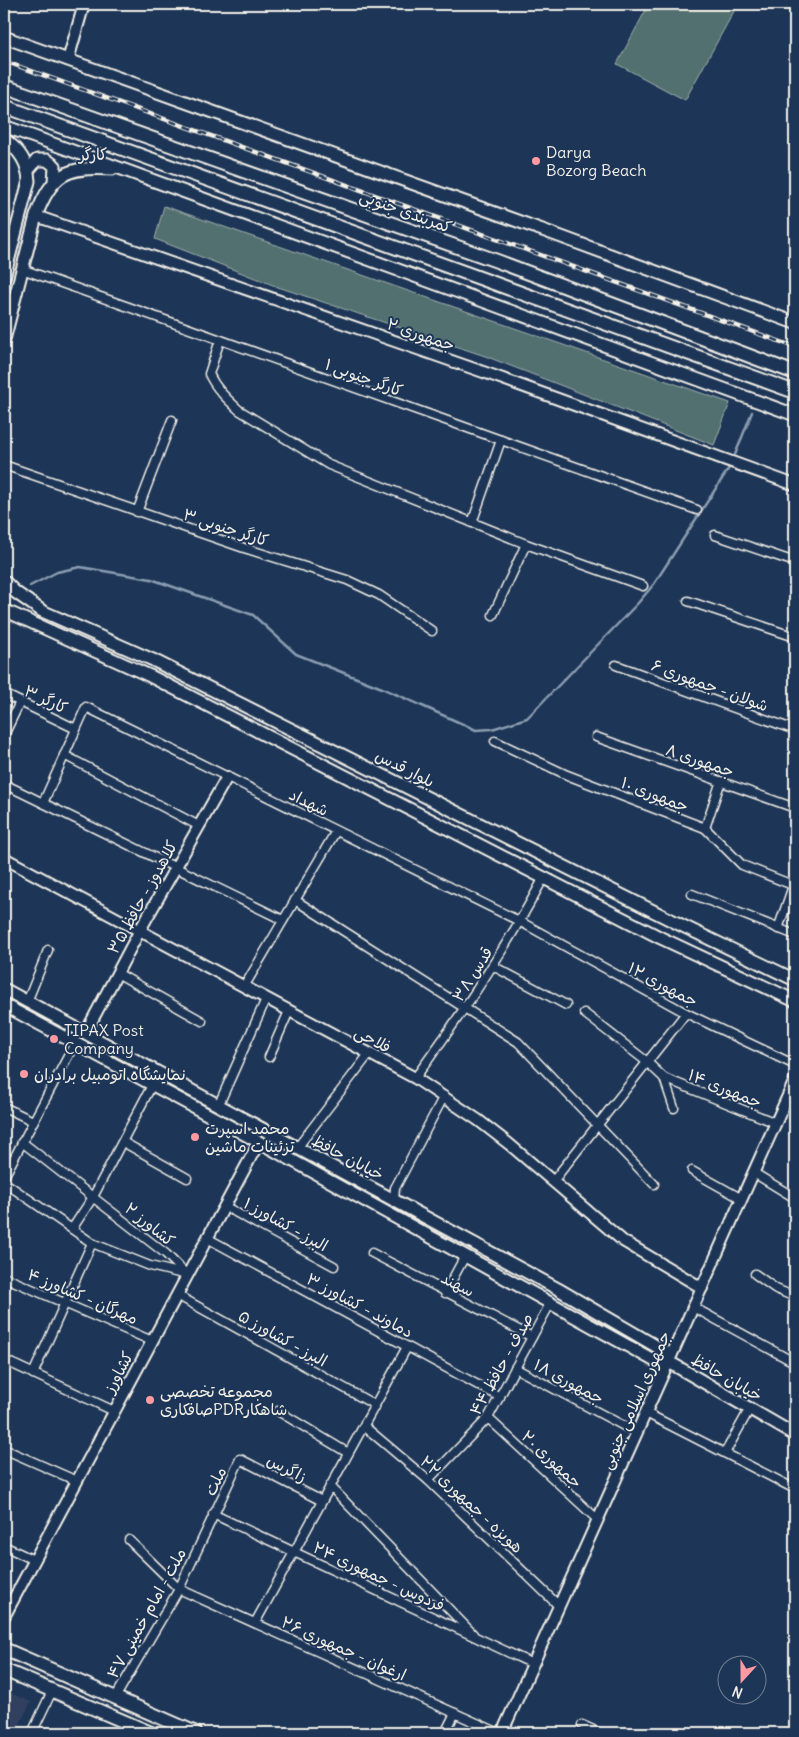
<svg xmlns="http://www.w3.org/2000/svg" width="799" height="1737" font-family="Delius,'Playpen Sans Arabic',sans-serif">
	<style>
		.built { fill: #31415e }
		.green { fill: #527070; stroke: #a3b0ac }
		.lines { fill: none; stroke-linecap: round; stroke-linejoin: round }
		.stream { stroke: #8c9eb1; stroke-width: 2.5 }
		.minor-casing { stroke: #f4f1e8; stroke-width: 11 }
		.tertiary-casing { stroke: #f4f1e8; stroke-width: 14 }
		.secondary-casing { stroke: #f4f1e8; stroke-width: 15 }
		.primary-casing { stroke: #f4f1e8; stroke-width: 16 }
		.trunk-casing { stroke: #f4f1e8; stroke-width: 16 }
		.minor { stroke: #1d3557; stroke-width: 8 }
		.tertiary { stroke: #1d3557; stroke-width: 10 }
		.secondary { stroke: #1d3557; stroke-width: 11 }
		.primary { stroke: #1d3557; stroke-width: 12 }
		.trunk { stroke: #1d3557; stroke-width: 12 }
		.rail-casing { stroke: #f4f1e8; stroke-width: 4.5 }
		.rail { stroke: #1d3557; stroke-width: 2.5; stroke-dasharray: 8; stroke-linecap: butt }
		.poi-dot { fill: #ff9aa2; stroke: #1d3557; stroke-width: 2 }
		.labels { text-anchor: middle; stroke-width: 4; stroke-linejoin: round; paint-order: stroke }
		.poi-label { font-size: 16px; fill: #f4f1e8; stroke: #1d3557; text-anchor: start }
		.street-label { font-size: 16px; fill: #f4f1e8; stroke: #1d3557 }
	</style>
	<rect width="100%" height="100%" fill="#1d3557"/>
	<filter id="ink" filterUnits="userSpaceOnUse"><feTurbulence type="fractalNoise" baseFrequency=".02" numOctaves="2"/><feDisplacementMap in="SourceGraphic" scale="10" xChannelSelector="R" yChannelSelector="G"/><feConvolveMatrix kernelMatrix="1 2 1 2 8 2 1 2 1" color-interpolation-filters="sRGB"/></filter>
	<g filter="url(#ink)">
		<polygon class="built" points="4,1690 31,1702 15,1733 4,1733"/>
		<g class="green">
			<polygon points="649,4 738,4 685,100 617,64"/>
			<polygon points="164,206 730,403 714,445 485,356 278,287 155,239"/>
		</g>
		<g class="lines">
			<g class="stream">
				<polyline points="733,460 752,412"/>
				<polyline points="30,586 57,572 80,567 151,579 253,615 296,654 382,688 476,730 492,729 527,718 638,603 654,584 731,465"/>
			</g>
			<defs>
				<g id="minor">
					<polyline points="22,269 697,510"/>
					<path d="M220 340 209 374C216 389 227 399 239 410L329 465 526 544 643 586"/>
					<polyline points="4,465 244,548 347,580 379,595 432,631"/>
					<polyline points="137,512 172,420"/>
					<polyline points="472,523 501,440"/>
					<polyline points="715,535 795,562"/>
					<polyline points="688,601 795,637"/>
					<polyline points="493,615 526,544"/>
					<polyline points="616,665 795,730"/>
					<polyline points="4,694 76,729"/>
					<polyline points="4,735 20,702"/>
					<polyline points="596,737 795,808"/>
					<polyline points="495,741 567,775 705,828 742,865 795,886"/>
					<polyline points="64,755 199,826"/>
					<polyline points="4,784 283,920"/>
					<polyline points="43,803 86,707 521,922 686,1013 795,1065"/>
					<polyline points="705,828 721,781"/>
					<polyline points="692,894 795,935"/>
					<polyline points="295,900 518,1042 654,1184"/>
					<polyline points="778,929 793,886"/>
					<polyline points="493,966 566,1005"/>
					<polyline points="117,973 202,1021"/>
					<polyline points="244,987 336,831"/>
					<polyline points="27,1002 48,950"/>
					<polyline points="584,1013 646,1061 664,1078 674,1108"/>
					<polyline points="269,1057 289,1011"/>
					<path d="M415 1078C462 1014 506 949 543 879"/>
					<polyline points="664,1078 776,1123"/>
					<polyline points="219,1104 266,999"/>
					<polyline points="4,1107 33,1121"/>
					<polyline points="22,1142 166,1254 187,1275"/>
					<polyline points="123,1142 187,1178"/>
					<polyline points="297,1148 369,1054"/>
					<polyline points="692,1171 742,1199"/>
					<polyline points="754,1173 795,1198"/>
					<polyline points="4,1177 75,1043"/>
					<polyline points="554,1180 686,1013"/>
					<polyline points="4,1182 92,1243 33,1374"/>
					<polyline points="394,1200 395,1188 444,1096"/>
					<polyline points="224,1206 334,1266"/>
					<polyline points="72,1229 93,1197 152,1085"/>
					<polyline points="207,1238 500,1397"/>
					<polyline points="92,1243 150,1266 187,1275"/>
					<polyline points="372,1253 532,1337"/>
					<polyline points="755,1274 776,1289 795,1297"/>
					<polyline points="4,1277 152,1341"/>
					<polyline points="445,1293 465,1256"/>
					<polyline points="177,1295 375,1405"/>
					<polyline points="693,1307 790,1360"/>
					<polyline points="4,1360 114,1411"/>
					<polyline points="515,1368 637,1433"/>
					<polyline points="278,1411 348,1453"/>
					<polyline points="646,1413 795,1489"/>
					<polyline points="488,1418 598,1520"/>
					<polyline points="364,1426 428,1480 559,1606"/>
					<polyline points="4,1449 77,1481"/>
					<polyline points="725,1453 749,1410"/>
					<polyline points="428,1480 488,1418 551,1302"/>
					<polyline points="330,1486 473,1634"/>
					<polyline points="213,1514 533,1664"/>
					<polyline points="129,1540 179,1589 499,1733"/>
					<polyline points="4,1546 34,1560"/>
					<polyline points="255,1623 407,1347"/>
					<polyline points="115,1698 179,1589 240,1459 322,1501"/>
					<polyline points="582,1725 600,1733"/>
					<polyline points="32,1733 52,1691"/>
					<polyline points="445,1733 455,1713"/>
				</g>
				<g id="tertiary">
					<polyline points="68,60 84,4"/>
					<polyline points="36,216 489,374 795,485"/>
					<polyline points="4,858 415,1078 478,1120 509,1144 623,1241 702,1288"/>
					<polyline points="86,1032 140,930 227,777"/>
					<polyline points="4,1617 259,1142"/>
					<polyline points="502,1733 795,1080"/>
				</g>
				<g id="secondary">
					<polyline points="4,37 548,232 795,323"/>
					<polyline points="4,126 795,415"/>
					<path d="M4 139C19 150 28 162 29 181L4 277"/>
					<polyline points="29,169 37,160 47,160 55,166 54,182"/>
					<path d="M4 340 36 216C52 173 67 166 112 169"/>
					<polyline points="4,581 15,592 42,611 153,660 685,927 795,980"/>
					<polyline points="4,610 150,676 661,938 795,1001"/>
					<polyline points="4,989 558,1289 666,1352 669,1362"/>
					<polyline points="4,1005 259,1142 655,1361 669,1362 795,1435"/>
				</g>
				<g id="primary">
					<polyline points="4,1649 196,1733"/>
					<polyline points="4,1670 151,1733"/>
				</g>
				<g id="trunk">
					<polyline points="4,86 497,261 795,373"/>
					<polyline points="4,106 795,392"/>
				</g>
			</defs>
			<use href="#minor" class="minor-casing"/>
			<use href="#tertiary" class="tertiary-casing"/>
			<use href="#secondary" class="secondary-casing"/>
			<use href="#primary" class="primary-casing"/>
			<use href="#trunk" class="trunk-casing"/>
			<use href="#minor" class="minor"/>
			<use href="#tertiary" class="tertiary"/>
			<use href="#secondary" class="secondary"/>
			<use href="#primary" class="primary"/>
			<use href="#trunk" class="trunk"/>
			<defs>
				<polyline id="rail" points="4,61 795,347"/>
			</defs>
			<use href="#rail" class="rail-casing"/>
			<use href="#rail" class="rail"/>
		</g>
	</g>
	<g class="poi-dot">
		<circle cx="536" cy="161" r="5"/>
		<circle cx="54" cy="1039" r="5"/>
		<circle cx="24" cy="1074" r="5"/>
		<circle cx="195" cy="1137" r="5"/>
		<circle cx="150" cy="1400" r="5"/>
	</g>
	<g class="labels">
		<g class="poi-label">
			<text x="546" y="158">Darya<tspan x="546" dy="18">Bozorg Beach</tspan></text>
			<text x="64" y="1036">TIPAX Post<tspan x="64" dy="18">Company</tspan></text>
			<text x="34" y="1080">نمایشگاه اتومبیل برادران</text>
			<text x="205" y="1134">محمد اسپرت<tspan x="205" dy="18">تزئینات ماشین</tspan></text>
			<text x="160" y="1397">مجموعه تخصصی<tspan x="160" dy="18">صافکاریPDRشاهکار</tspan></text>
		</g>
		<g class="street-label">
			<text transform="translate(93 154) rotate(-2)" y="6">کارگر</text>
			<text transform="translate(406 211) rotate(20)" y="6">کمربندی جنوبی</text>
			<text transform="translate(421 334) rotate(19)" y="6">جمهوری ۲</text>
			<text transform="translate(364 377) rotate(20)" y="6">کارگر جنوبی ۱</text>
			<text transform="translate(226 527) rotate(18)" y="6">کارگر جنوبی ۳</text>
			<text transform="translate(710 685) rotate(20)" y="6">شولان - جمهوری ۶</text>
			<text transform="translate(46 699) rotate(25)" y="6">کارگر ۳</text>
			<text transform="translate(700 760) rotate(19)" y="6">جمهوری ۸</text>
			<text transform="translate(405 768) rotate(27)" y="6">بلوار قدس</text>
			<text transform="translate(655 794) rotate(21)" y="6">جمهوری ۱۰</text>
			<text transform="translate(309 802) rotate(26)" y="6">شهداد</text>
			<text transform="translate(142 897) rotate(-61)" y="6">کلاهدوز - حافظ ۳۵</text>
			<text transform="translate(472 974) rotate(-58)" y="6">قدس ۳۸</text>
			<text transform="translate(663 984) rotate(28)" y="6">جمهوری ۱۲</text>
			<text transform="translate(373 1039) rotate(28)" y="6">فلاحی</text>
			<text transform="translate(725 1088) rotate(22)" y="6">جمهوری ۱۴</text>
			<text transform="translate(348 1157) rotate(28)" y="6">خیابان حافظ</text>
			<text transform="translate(150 1224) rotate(39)" y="6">کشاورز ۲</text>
			<text transform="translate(286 1224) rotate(29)" y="6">البرز - کشاورز ۱</text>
			<text transform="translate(458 1284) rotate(27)" y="6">سهند</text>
			<text transform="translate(83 1296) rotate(23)" y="6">مهرگان - کشاورز ۴</text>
			<text transform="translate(360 1305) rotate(28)" y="6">دماوند - کشاورز ۳</text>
			<text transform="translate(283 1338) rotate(29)" y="6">البرز - کشاورز ۵</text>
			<text transform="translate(501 1364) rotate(-61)" y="6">صدف - حافظ ۴۴</text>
			<text transform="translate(118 1372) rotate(-62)" y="6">کشاورز</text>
			<text transform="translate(727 1377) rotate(30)" y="6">خیابان حافظ</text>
			<text transform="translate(569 1381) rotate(28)" y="6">جمهوری ۱۸</text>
			<text transform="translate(635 1400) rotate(-66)" y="6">جمهوری اسلامی جنوبی</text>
			<text transform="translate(552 1459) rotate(43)" y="6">جمهوری ۲۰</text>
			<text transform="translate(287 1468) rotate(27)" y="6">زاگرس</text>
			<text transform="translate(215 1481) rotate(-64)" y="6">ملت</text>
			<text transform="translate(472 1504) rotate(43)" y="6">هویزه - جمهوری ۲۲</text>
			<text transform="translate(379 1576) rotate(25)" y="6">فردوس - جمهوری ۲۴</text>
			<text transform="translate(146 1613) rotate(-61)" y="6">ملت - امام خمینی ۴۷</text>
			<text transform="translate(344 1648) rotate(24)" y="6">ارغوان - جمهوری ۲۶</text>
		</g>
	</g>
	<rect width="799" height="1737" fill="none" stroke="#1d3557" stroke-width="20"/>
	<rect x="10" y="10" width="779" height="1717" fill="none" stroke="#f4f1e8" stroke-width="2" filter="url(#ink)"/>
	<g transform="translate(742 1680) rotate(201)"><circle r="24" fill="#1d3557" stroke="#738091"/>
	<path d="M0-4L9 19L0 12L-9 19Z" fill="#ff9aa2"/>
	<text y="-8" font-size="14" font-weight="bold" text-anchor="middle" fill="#f4f1e8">N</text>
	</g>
</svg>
